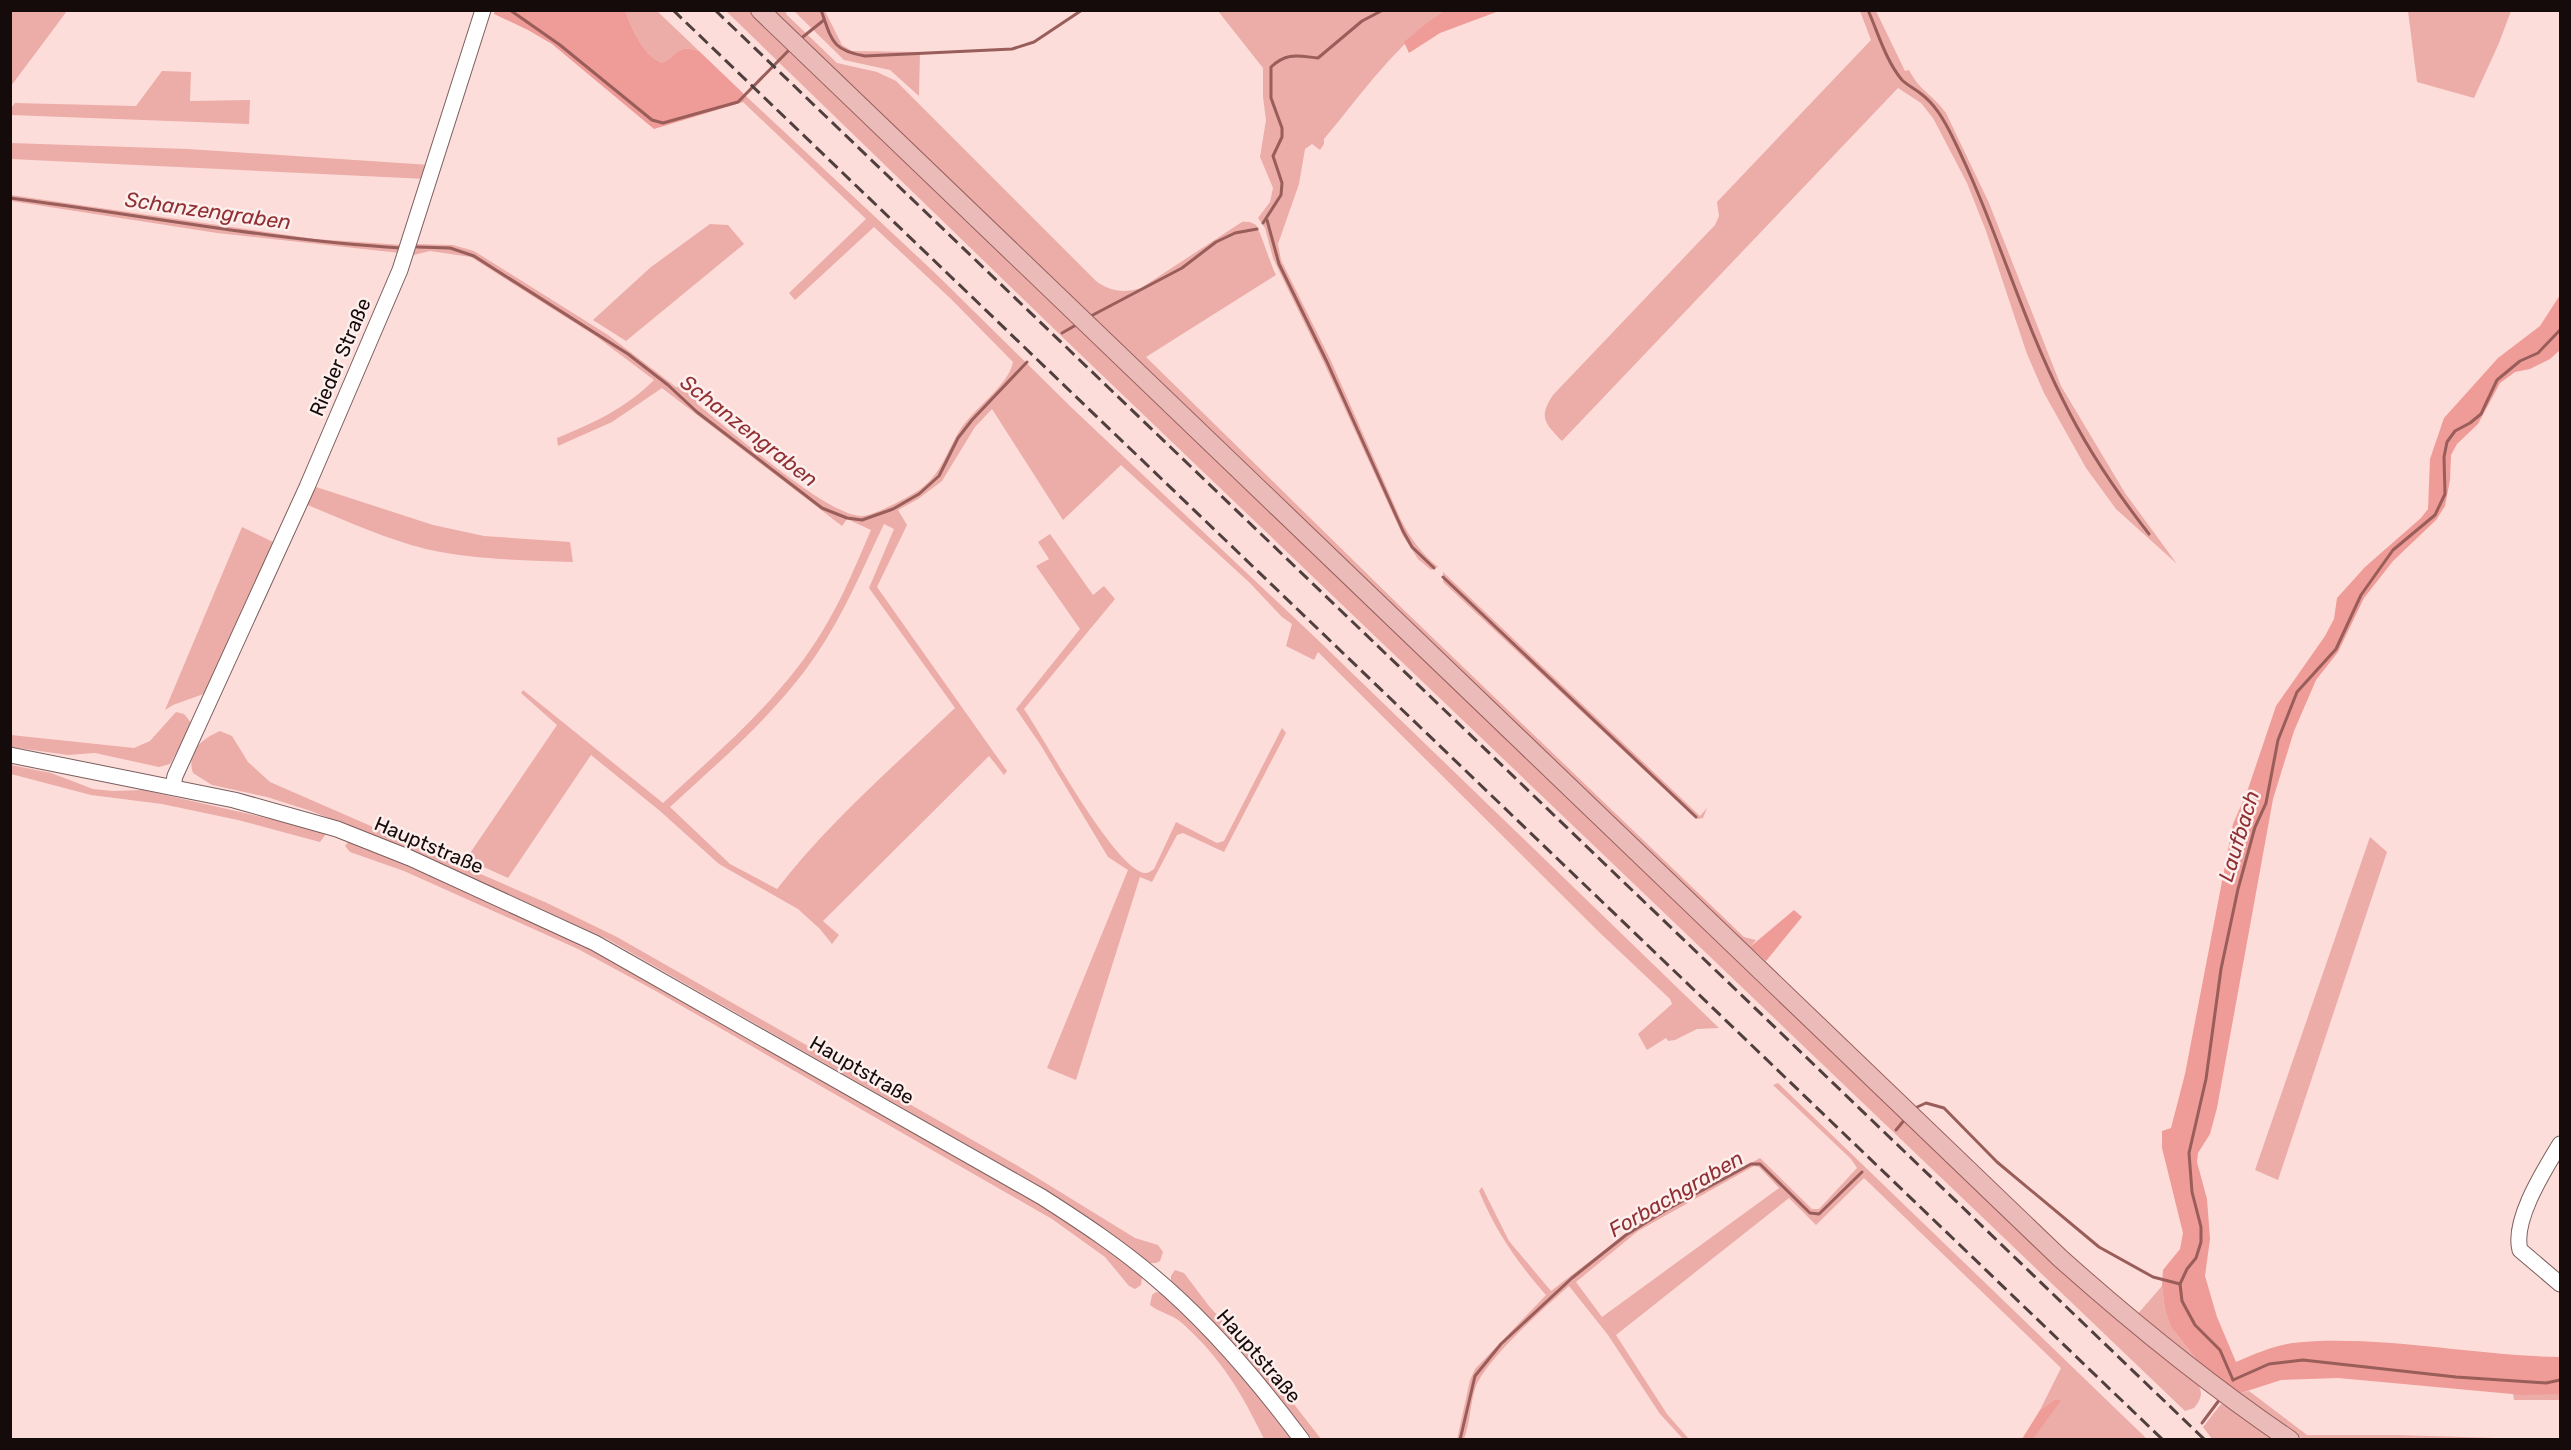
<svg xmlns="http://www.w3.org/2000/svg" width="2571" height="1450" font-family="Rubik,sans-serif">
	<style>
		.green { fill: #ecaca8; fill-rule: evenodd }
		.forest { fill: #ef9b97 }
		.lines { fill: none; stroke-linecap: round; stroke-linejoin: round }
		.stream { stroke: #995d5a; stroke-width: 3 }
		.minor-casing { stroke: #7b5f5d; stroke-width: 17 }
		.major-casing { stroke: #96605d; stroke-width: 20 }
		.minor { stroke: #fff; stroke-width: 15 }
		.major { stroke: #eabbb8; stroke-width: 18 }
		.rail { stroke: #4f3f3e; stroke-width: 3; stroke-dasharray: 12 6; stroke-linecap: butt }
		.labels { text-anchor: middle; stroke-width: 5; stroke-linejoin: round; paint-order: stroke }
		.street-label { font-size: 20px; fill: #150b0a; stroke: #fdefee }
		.water-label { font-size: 21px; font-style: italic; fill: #913032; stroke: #fdefee }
	</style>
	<rect width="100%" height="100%" fill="#fdddda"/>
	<g class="green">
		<polygon points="11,10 67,11 11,86 10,11"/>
		<path d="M625 11H657L699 51C677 44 678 55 662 63 642 54 633 30 625 11Z"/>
		<path d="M726 11H749L2137 1335 2198 1385C2204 1393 2200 1401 2194 1408L2185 1411 1079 353Z"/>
		<path d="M771 11H785L787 15 837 63 877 72 896 81 1096 281C1111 292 1124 293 1141 288L1242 222C1247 221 1252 222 1256 225 1260 230 1271 266 1276 275L1146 357 1407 613 1744 937 1756 940 1748 950Z"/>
		<polygon points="794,11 825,11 842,45 852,51 920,52 919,96 890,70 844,60"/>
		<path d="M1218 11H1446C1396 43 1362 94 1324 139V144L1320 150 1312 144 1305 149 1299 184 1278 244 1281 260 1331 361 1400 518C1410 538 1421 553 1438 567L1431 570 1418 559 1403 536 1324 363 1283 279 1273 258 1265 228 1258 218 1270 202 1273 188 1260 157 1266 120 1263 97V68Z"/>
		<path d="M1860 11H1876L1905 71 1909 70C1919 90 1933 95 1946 113L1989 203 2061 386 2125 493 2177 564 2116 509 2086 468 2044 393 2027 354 1986 231 1967 183 1933 118 1921 103 1898 88 1562 441C1545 423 1538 418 1553 395L1715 225 1719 216 1717 202 1871 40Z"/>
		<polygon points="2408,11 2511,11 2499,43 2474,98 2417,82"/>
		<polygon points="162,71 191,72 190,101 250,100 249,124 11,115 11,108 15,103 136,106"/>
		<path d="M747 97 935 273 1072 408 1320 642 1719 1028 1697 1029 1675 1040 1668 1041 1666 1038 1647 1050 1638 1034 1672 1004 1670 999 1599 932 1318 652 1314 660 1286 646 1292 624 1282 617 1250 583 1121 465 1063 520 992 409 975 427 942 481 918 499 898 510 907 525 877 587 1007 771 1004 775 989 756 823 921 839 935 832 944 820 929 798 909 719 864 660 811 591 755 508 878 466 859 557 725 521 693 523 690 663 803C722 748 785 696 826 625 844 595 857 562 871 530L847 519 842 526 662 388 612 422 558 446 557 438C594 423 626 408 654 380L597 337 471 257 430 251 410 256 414 244 453 245 474 251 608 335 676 387 691 388 697 404C728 428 828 517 862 516 873 516 914 495 923 487 942 472 948 449 960 430 973 409 1009 385 1013 362L951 299 874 227 795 300 789 293 866 219 743 102ZM884 524 894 529 869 588 955 708C894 766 829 822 777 889L730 864 670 807C722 759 776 714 816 655 844 614 863 568 884 524Z"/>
		<polygon points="11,143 188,149 430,165 426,179 11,159"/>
		<polygon points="11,195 315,239 403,245 400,253 217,233 11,201"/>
		<polygon points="710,224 728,225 744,244 626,341 593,320 651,267"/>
		<path d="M313 486 433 525 484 536 570 542 573 562C524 560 474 560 426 549 385 539 345 520 305 504Z"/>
		<polygon points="242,527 277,544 209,692 173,705 165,710"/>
		<path d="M1050 534 1093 595 1104 586 1115 599 1024 709C1044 738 1115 870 1145 873 1149 873 1151 871 1154 869L1176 822 1217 843 1224 841 1282 728 1286 733 1224 852 1183 833 1177 835 1152 882 1140 877 1076 1080 1047 1068 1128 870 1108 857 1040 744 1016 709 1080 629 1036 566 1049 559 1038 542Z"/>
		<polygon points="1443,572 1700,816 1707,808 1703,818 1698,819 1694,817 1443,582"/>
		<polygon points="176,712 184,714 192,724 170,764 159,767 95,753 68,755 11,747 11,735 134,748 150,741"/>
		<path d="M220 731 232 736 248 762 270 782 547 903 617 937 1018 1166 1135 1238 1158 1245 1163 1252 1160 1261 1156 1263H1150L1096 1223 1008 1168 607 939 412 851 311 811 267 797 212 785 193 773C186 751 202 739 220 731Z"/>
		<polygon points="11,765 51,773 93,789 113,791 143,790 324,831 326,834 320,842 238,820 162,804 91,795 11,774"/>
		<polygon points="2370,837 2387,852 2278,1180 2255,1170"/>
		<polygon points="349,841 483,898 603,954 1043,1205 1093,1238 1137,1273 1142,1278 1141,1285 1135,1289 1129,1286 1105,1257 1052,1219 654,990 578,949 404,871 350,852 345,846"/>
		<path d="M1778 1083 2147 1439H2033L2054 1400 2040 1410 2061 1368 1864 1178 1816 1225 1789 1198 1616 1335 1667 1414 1689 1439H1683L1660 1414 1608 1335 1569 1286C1546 1306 1483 1362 1475 1389 1470 1406 1470 1423 1464 1439L1457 1440 1470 1380 1475 1369 1546 1295C1517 1262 1496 1232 1479 1191L1482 1187 1509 1241 1551 1291 1638 1224 1760 1158 1812 1209H1819L1857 1168 1851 1159 1773 1085ZM1754 1166 1759 1167 1779 1188 1602 1317 1576 1282 1638 1231Z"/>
		<polygon points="1175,1270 1184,1273 1209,1306 1276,1381 1321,1439 1312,1439 1241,1351 1171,1283 1171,1276"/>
		<polygon points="2162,1286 2165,1310 2171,1327 2207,1373 2136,1316"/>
		<path d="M1156 1292 1163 1294 1221 1350 1293 1439H1264C1241 1392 1222 1359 1182 1323 1172 1314 1160 1313 1150 1305L1152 1295Z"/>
		<polygon points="2249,1391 2307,1435 2397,1435 2528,1439 2303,1439 2239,1397 2241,1393"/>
		<polygon points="2513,1394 2560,1394 2560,1400 2514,1400"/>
		<polygon points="2221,1404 2230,1407 2278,1439 2212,1439 2203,1427"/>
	</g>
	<g class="forest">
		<path d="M495 10 625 11C633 30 642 54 662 63 678 55 677 44 699 51L747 97 743 102 654 129 552 44 528 30 494 14Z"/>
		<polygon points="1446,10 1499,11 1440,33 1409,53 1404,42 1427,23"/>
		<path d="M2560 295V350L2550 359 2530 369 2515 372 2500 383 2478 424 2457 444 2451 455 2450 480 2445 506 2436 520 2393 561 2364 598 2338 652 2316 680 2294 731 2273 799 2217 1108 2210 1134 2198 1153 2197 1162 2207 1199 2210 1239 2205 1276 2217 1317 2236 1362C2255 1354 2273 1346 2293 1343 2378 1334 2474 1356 2560 1357V1394L2523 1395 2338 1378 2281 1380 2241 1393 2207 1373 2171 1327 2165 1310 2162 1286 2163 1270 2180 1249 2183 1233 2162 1148V1131L2171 1128 2185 1074 2233 824 2247 792 2276 706 2325 636 2334 619 2337 598 2365 567 2421 518 2428 509 2430 459 2444 418 2498 358 2540 326Z"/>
		<polygon points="1794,910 1802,917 1766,961 1750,947"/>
		<polygon points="2054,1400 2061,1400 2033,1439 2022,1439 2040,1410"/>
	</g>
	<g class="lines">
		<g class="stream">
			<polyline points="510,10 560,45 652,120 663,123 738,102 790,49"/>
			<path d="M821 10C832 40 831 50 865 56L1012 49 1034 42 1082 10"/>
			<path d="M1868 10C1878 33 1886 61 1902 80 1907 85 1914 88 1920 93 1935 104 1944 120 1952 136 1995 222 2020 315 2063 400 2086 447 2117 493 2149 534"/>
			<polyline points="799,40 824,20"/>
			<path d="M10 198C141 215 270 240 401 248"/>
			<polyline points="1267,220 1279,264 1327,362 1403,531 1412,547 1434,568"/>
			<path d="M1263 223 1281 195 1282 183 1273 156 1282 137V128L1271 98V67C1287 52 1298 56 1318 58L1362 21 1383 10"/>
			<polyline points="417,247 450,248 474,256 628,354 668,385 697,412 822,508 847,518 862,520 893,509 919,494 939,476 958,438 972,420 1027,362"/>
			<polyline points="1089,317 1182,268 1216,242 1235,233 1257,229"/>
			<polyline points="1062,333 1076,325"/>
			<polyline points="1443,577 1696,817"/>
			<polyline points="1915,1108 1926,1103 1944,1108 1997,1162 2099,1247 2153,1277 2180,1284"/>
			<polyline points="1896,1130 1906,1118"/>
			<polyline points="2233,1380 2220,1350 2195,1325 2182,1301 2180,1284 2187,1269 2196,1258 2201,1242 2201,1227 2192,1192 2189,1153 2206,1079 2221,969 2238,889 2255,827 2266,803 2278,740 2297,692 2336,649 2361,595 2378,571 2393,550 2435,515 2445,494 2444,457 2447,442 2455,431 2470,423 2481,414 2497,380 2520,361 2538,353 2560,330"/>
			<polyline points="2233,1380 2269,1364 2303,1360 2456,1377 2546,1383 2560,1380"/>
			<polyline points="2202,1423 2220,1399"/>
			<polyline points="1460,1440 1475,1376 1501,1344 1572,1278 1626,1235 1666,1210 1751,1164 1760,1164 1810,1213 1819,1214 1862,1172"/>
		</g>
		<defs>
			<g id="minor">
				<path d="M10 755 234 800 337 829 410 858 595 943 1042 1197C1081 1222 1119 1247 1154 1277 1210 1324 1258 1381 1302 1440"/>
				<polyline points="173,786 175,776 307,487 400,270 483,10"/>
				<path d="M2560 1144C2545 1169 2512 1220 2520 1250L2560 1284"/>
			</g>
			<path id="major" d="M760 10 2060 1258C2135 1325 2206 1383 2290 1440"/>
		</defs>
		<use href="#minor" class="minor-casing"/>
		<use href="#major" class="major-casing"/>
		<use href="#minor" class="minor"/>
		<use href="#major" class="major"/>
		<g class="rail">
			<polyline points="673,10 2163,1440"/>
			<polyline points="715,10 2205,1440"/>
		</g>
	</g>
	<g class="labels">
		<g class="street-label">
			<text transform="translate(340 357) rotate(-67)" y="7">Rieder Straße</text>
			<text transform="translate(429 845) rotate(23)" y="7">Hauptstraße</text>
			<text transform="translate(862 1070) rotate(30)" y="7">Hauptstraße</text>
			<text transform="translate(1259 1356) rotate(49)" y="7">Hauptstraße</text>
		</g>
		<g class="water-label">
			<text transform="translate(208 211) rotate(8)" y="7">Schanzengraben</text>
			<text transform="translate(749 431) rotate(38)" y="7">Schanzengraben</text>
			<text transform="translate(2239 836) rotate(-73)" y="7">Laufbach</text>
			<text transform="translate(1676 1194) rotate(-30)" y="7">Forbachgraben</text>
		</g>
	</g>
	<rect width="2571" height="1450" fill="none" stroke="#150b0a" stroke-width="24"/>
</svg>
